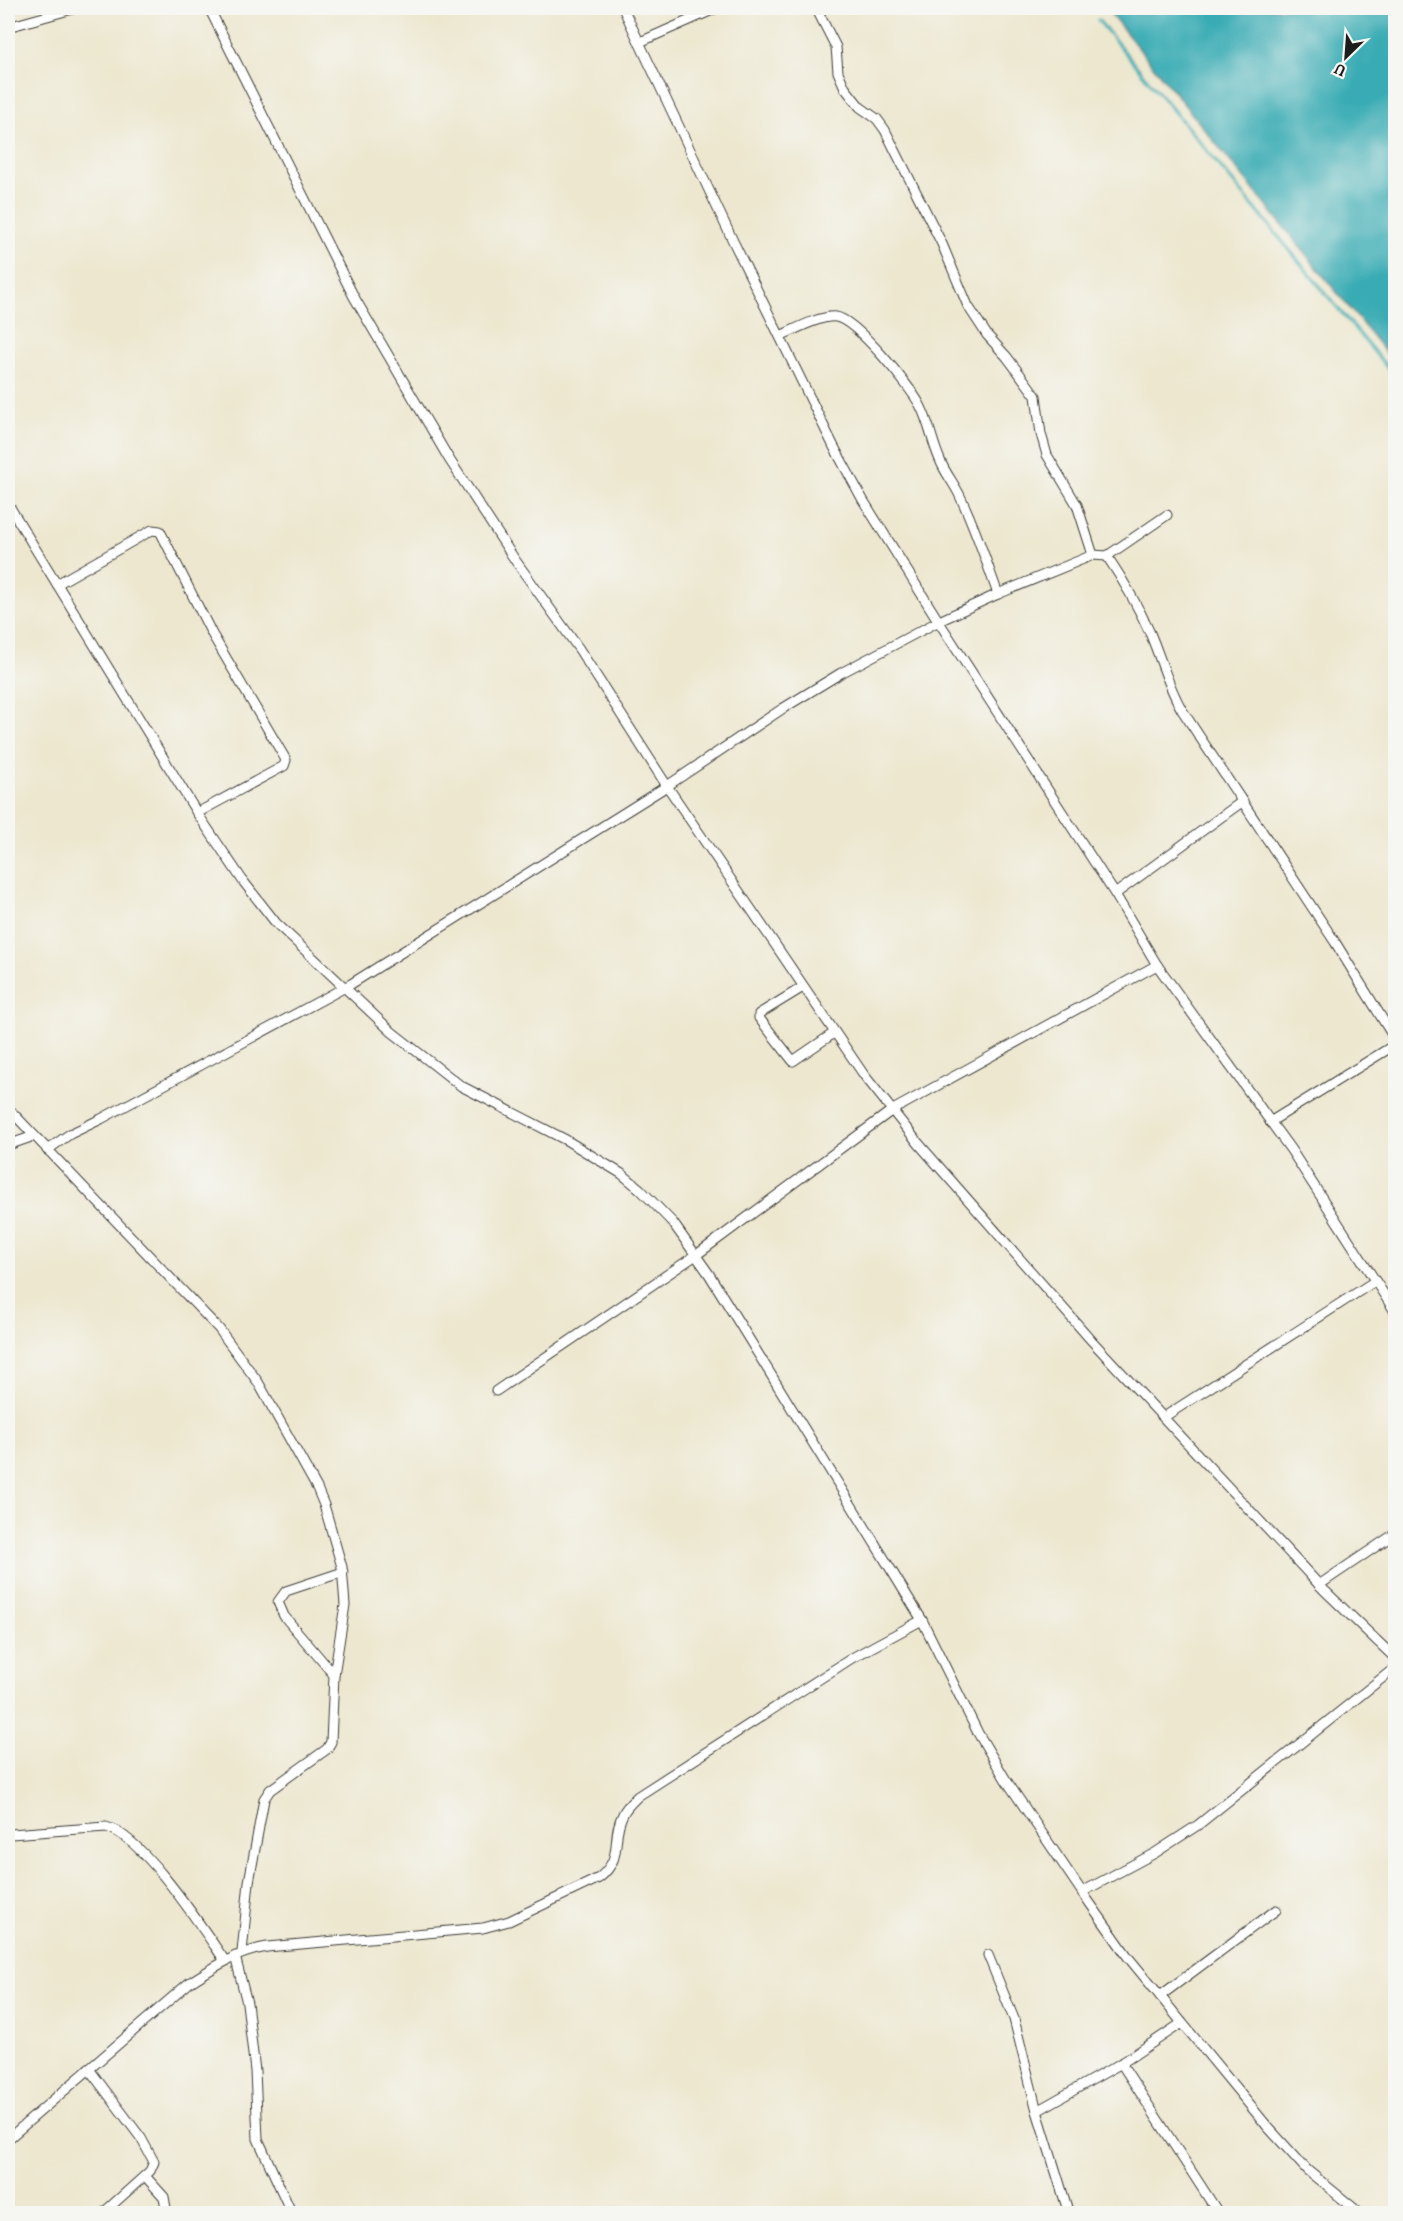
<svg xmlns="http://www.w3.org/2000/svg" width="1403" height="2221" font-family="Alegreya,serif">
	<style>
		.water { fill: #39abb4; stroke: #2a6468; stroke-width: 1.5 }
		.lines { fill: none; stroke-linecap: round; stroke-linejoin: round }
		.stream { stroke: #39abb4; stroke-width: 3 }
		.minor-casing { stroke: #3b3a37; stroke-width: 11 }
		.minor { stroke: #fff; stroke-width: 9 }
	</style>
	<rect width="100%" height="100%" fill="#f6f6f2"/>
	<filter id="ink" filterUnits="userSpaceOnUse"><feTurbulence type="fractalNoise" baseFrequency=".0167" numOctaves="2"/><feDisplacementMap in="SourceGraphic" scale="12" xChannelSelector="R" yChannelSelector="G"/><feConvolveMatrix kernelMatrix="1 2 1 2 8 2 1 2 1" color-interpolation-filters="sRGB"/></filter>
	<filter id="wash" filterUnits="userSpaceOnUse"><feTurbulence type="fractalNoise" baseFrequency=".008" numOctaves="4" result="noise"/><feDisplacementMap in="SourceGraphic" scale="24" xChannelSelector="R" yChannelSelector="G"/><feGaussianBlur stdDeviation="1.35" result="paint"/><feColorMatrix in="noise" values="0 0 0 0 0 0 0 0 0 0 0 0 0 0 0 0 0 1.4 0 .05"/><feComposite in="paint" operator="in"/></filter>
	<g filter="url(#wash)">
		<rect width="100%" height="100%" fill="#ede7cf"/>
		<polygon class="water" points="1106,8 1395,8 1395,364"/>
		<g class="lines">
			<polyline class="stream" points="1098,20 1396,378"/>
		</g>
	</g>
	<g filter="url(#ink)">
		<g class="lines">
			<defs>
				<g id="minor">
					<polyline points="209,8 354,297 449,459 515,560 579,649 667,786 864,1075 919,1144 1092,1341 1324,1590 1396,1659"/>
					<polyline points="623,8 733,241 834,447 863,500 939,622 1115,894 1157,965 1291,1150 1396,1313"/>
					<polyline points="816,8 836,47 838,72 845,88 860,107 877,119 885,130 942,244 968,306 987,335 1007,357 1036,396 1041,434 1047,455 1077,505 1093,555"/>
					<polyline points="8,27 76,8"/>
					<polyline points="640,42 717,8"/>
					<path d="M780 336C794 330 821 315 836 317 856 320 910 386 920 405 929 422 932 442 940 460 945 473 954 483 960 496 975 527 986 561 998 594"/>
					<polyline points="8,504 197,813 243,881 276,923 392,1032 461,1086 566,1140 622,1174 640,1189 673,1223 709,1274 922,1620"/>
					<path d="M1107 556C1123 580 1138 606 1150 633 1161 659 1168 686 1182 710L1335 942 1396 1041"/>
					<polyline points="57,584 152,530 160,531 212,634 286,760 284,766 197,813"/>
					<polyline points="1115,894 1243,801"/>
					<polyline points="803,987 759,1014 759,1018 793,1061 834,1033"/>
					<polyline points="8,1108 219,1329 258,1382 317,1488 324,1505 342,1567 345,1605 334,1675 331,1742 327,1749 270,1790 264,1799 249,1882 242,1952"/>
					<polyline points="1270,1122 1396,1044"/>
					<polyline points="8,1145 34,1136"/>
					<polyline points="47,1150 70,1134 101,1119 351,984 667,786 782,709 841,673 939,621 998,594 1093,555 1107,556 1167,515"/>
					<polyline points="496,1391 699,1253 891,1111 1157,965"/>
					<polyline points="1164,1417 1375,1281"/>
					<polyline points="1319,1585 1396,1533"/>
					<polyline points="334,1675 284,1616 278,1602 286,1591 343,1572"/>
					<path d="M11 1834 106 1827C142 1835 203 1929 225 1961"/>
					<polyline points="1082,1892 1128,1957 1267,2126 1307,2170 1356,2210"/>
					<polyline points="988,1955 1014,2019 1037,2111 1069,2214"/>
					<polyline points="235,1956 247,2003 255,2071 258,2139 292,2214"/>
					<polyline points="1160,1996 1276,1910"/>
					<polyline points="1121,2063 1219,2214"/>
					<polyline points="89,2069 141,2138 154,2162 150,2171 102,2214"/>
					<polyline points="1037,2111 1125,2061 1182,2023"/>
					<path d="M8 2139 189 1983C214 1967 237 1952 267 1947L483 1928 509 1921 599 1878C625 1857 610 1839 623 1814 626 1807 633 1801 638 1796L852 1658 922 1620 978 1733 1006 1780 1082 1892 1155 1853 1198 1825 1396 1667"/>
					<polyline points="145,2176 164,2197 167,2214"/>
				</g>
			</defs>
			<use href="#minor" class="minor-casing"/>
			<use href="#minor" class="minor"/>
		</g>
	</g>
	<rect width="1403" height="2221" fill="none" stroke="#f6f6f2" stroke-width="30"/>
	<g transform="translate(1346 57) rotate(205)" stroke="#f6f6f2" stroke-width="4.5" paint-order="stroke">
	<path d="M0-4.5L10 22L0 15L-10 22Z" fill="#1c1c1c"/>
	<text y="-9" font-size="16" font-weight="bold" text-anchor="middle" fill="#1c1c1c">U</text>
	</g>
</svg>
